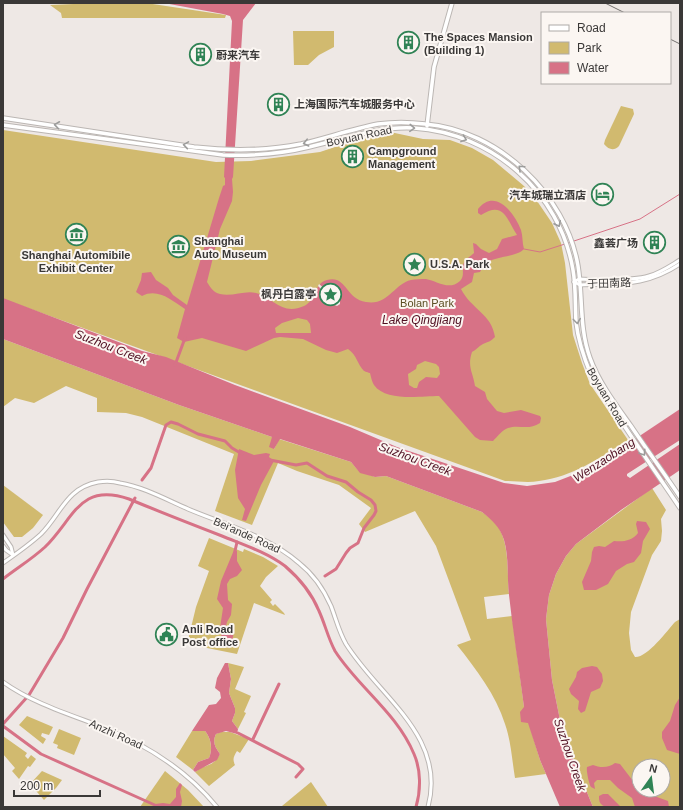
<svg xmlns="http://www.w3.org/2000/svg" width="683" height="810" font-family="Arial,'Noto Sans SC',sans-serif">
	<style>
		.green { fill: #d1ba6f; fill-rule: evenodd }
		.water { fill: #d77286; fill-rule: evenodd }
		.pier { fill: #eee8e5 }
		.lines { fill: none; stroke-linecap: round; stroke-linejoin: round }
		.stream { stroke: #d77286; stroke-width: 1 }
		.canal { stroke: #d77286; stroke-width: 3 }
		.minor-casing { stroke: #bbb6b3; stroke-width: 5 }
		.major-casing { stroke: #bbb6b3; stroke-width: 5.5 }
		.minor { stroke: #fff; stroke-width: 3 }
		.major { stroke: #fff; stroke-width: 3.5 }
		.rail { stroke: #73706e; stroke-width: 1 }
		.oneway { stroke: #9c9c9b }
		.labels { text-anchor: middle; stroke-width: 4; stroke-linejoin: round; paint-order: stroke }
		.poi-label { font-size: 11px; font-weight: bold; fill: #3a3837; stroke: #fbf6f2; text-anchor: start }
		.street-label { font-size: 11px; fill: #3a3837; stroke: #fbf6f2 }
		.park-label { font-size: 11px; fill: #5b4e23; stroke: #fbf6f2 }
		.water-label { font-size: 12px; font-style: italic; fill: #501022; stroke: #fbf6f2 }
	</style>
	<rect width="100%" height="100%" fill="#eee8e5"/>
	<g class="green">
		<polygon points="97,3 146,3 226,15 225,18 62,18 61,13 50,5"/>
		<polygon points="293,31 334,31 334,47 319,55 308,65 294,65"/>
		<path d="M621 106 633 109 634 114 619 146C614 151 609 150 604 144L605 140Z"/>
		<path d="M3 130 216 162 251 161 320 152 341 145 390 132 423 139 450 140 472 148 493 160 524 186 535 198 552 223 561 243 565 263 573 335 582 363 590 384 628 440C600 458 572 477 539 481 528 483 516 481 505 481L3 299Z"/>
		<path d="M3 339 179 405 272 437 274 449 279 439 351 462 358 470 375 477 386 476 482 512C487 516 492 519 496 524 510 541 507 573 509 594L484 597 487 619 512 616 524 707 540 760 546 774 515 778C512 760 511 741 505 724 496 695 476 669 457 645L471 640 436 546 415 511 365 532 359 524 371 508 339 485 297 471 278 463 252 525 215 511 234 454 142 417 126 413 97 412V398L66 386 34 403 15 398 3 407Z"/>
		<polygon points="3,485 43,515 33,528 22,537 14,537 3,522"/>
		<path d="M652 488 666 510 661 519 662 531 661 541 652 555 631 612 629 633 631 650 635 657C647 658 667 631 675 622L680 619V807H593L568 746 561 725 552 680 546 619 549 595 556 574 566 556 576 544ZM639 766H663V790H639Z"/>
		<polygon points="209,538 243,552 244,549 263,557 278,566 266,577 260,586 272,600 270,602 273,606 275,604 284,613 285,615 254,603 237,654 187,644 196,607 209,571 198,566"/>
		<polygon points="228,663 244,667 235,689 251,696 244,712 246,713 238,729 232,721 235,713 235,708 229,693 231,679"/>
		<polygon points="27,716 53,727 49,735 42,733 41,736 46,739 43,744 19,725"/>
		<polygon points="59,729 81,738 74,755 57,748 58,745 53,743"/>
		<path d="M204 730C211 737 213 749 209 758L198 762 193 770 176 757 192 731Z"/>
		<path d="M221 732H230L249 739 240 753 237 751C234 756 232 759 235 765L209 786 195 772C207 763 212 768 220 754 215 747 212 742 216 734Z"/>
		<polygon points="3,736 27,753 25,756 28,759 31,755 36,759 30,767 28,766 19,779 12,771 15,768 3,754"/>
		<polygon points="42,771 62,780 56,788 44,800 30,784"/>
		<polygon points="165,771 188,790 204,807 140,807"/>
		<polygon points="311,782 328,807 283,807 282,806"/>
	</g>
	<g class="water">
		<path d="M164 3H256L243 20 233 177 232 179 233 192 232 201 220 229 207 282C211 288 213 292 220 294 232 297 245 290 256 293 274 298 282 316 304 306 316 301 314 283 327 280 347 275 345 299 366 302 388 306 394 284 411 280 416 279 421 279 426 279 437 281 449 291 460 281 466 275 460 267 465 261 467 258 471 256 474 253L473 243 476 244 481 249 489 253 497 249 502 239 517 235C507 220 504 200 481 215L478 213V209C495 188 514 212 521 230 523 236 522 243 524 249 517 257 497 256 488 262 485 264 482 268 480 272L474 273 472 282 461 289C471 309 492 314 495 337 490 342 490 341 483 344 479 346 476 350 472 352 467 367 473 372 475 386L485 392 487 399 497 411 504 413 521 410 540 416 541 418 540 423C528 431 519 424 508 428 502 430 498 436 493 441L480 440 475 437 439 396C421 396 386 402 374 385 372 382 371 377 370 373 369 373 364 371 364 371 357 364 357 355 348 349L337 353 326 350 303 339 280 337 274 338 246 351 202 338 184 342 177 338 185 309C171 300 158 288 142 296L136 292 141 280 142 273 151 272 156 280 168 288 173 295 187 305 219 198 223 186 225 185V178L224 177 232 21 230 16 223 14ZM298 318 307 320 310 324 311 333H276L275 328 282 323ZM425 361 436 364 439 367 440 374 437 378 426 377 419 382 417 388H414L409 385 408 374 416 369 417 365Z"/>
		<path d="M3 298 142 351 166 357 235 385 350 427 397 447 504 483 527 486 555 482 586 470 626 445 680 409V440L627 474V476L630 478 680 444V470L621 510 576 544 566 556 556 574 549 595 546 619 552 680 561 725 568 746 593 807H560L540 760 528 723 521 722 520 712 524 707C519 669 513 632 509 595 507 577 509 557 504 540 500 527 492 520 482 512L386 476 375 477 360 473 351 462 280 439 274 449 269 447 272 437 179 405 3 339Z"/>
		<polygon points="239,449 254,455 266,453 270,454 269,457 274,461 261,485 246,521 242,520 245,509 238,498 235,470"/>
		<path d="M637 521 646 522 650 529 643 541 641 553 634 562 627 564 616 571 608 584 596 590H584L582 582 591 561 592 552 594 547 599 546 605 547 614 541C623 542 632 541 638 533L636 524Z"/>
		<polygon points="234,550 237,551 237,561 242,570 237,576 230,579 227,584 228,600 232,604 231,615 227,622 226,626 234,631 232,642 229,648 223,645 220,628 223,608 217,599 221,581"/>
		<path d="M225 663H228L231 679 229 693 235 708V713L232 721 238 729 237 734 226 731 216 734C212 742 215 747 220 754L217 760 195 772 193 770 198 762 209 758C213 749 211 738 205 731H192L209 705 216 704 221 698 220 692 215 688 217 678Z"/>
		<polygon points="592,666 597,667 602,674 603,681 600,688 591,692 585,711 581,713 578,709 579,701 571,694 569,689 576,677 577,672 582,668"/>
		<polygon points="680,697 680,754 667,750 662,738 662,732 670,721 675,705"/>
		<path d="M615 763 620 764 633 781 639 783V790H651L657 797 668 801 669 807H635L632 798 618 788 610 780H597L594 783 595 789 591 787C589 784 586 770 587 767L593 765C600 768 609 768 615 763Z"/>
		<polygon points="180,783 182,785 180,792 182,801 181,807 154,807 155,804 163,803 170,804 176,797 176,789"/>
		<path d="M603 794H608L621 807C611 807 598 810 599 796Z"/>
	</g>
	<polygon class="pier" points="319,284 327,291 337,293 340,299 340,304 337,306 328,302 326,294 318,286"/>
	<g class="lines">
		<g class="stream">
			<polyline points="568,243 640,219 680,194"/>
			<polyline points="524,249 540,252 565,244"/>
		</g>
		<g class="canal">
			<polyline points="175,365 185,338"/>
			<polyline points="270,460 296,465 307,463 327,476 346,482 358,492 371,500 375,505 376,511 374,515 364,528 358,543 350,548 346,553 336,569 325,576"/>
			<polyline points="142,480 151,468 166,425 171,422 178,424 198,434 225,441 232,448 242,454"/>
			<polyline points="235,551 237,542"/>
			<path d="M3 579C17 568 32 559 45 547 74 519 79 482 129 499 160 512 191 524 222 536 244 545 266 552 285 566 299 578 312 594 319 611 325 624 328 638 335 651 358 687 397 713 414 754 421 770 421 790 416 807"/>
			<polyline points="3,724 29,695 63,638 87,589 135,498"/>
			<polyline points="3,726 41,754 157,806"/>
			<polyline points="238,733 298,764 303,769 296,777"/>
			<polyline points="253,739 279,684"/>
		</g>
		<defs>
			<g id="minor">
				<path d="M574 282 580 285C620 283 645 287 680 264"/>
				<path d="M574 282 579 279C598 280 632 281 649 276 660 273 670 266 680 260"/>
				<polyline points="3,535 11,547 13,555"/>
				<polyline points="3,546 6,550 13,555"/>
				<path d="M3 563C16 554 29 545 41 534 61 514 66 488 98 482 105 481 113 481 120 483 144 487 167 500 188 509 226 525 268 536 299 563 313 574 324 590 331 606 336 619 339 632 346 644 379 697 447 736 428 807"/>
				<path d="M3 682C31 702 65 713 97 725 144 743 185 768 217 807"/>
			</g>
			<g id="major">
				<path d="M3 118 194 147C230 151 266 151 301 144 327 138 352 129 378 124 393 122 409 122 425 124 498 130 566 194 578 266 583 297 579 328 590 358 599 383 616 405 631 426 647 450 664 473 680 497"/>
				<path d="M3 125 223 155C252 156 281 154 309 147 344 139 378 126 414 128 492 133 560 192 573 270 576 287 575 304 576 322 578 340 584 358 591 375 597 387 606 399 614 410 635 443 658 475 680 508"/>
				<polyline points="427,126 434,67 452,3"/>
			</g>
		</defs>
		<use href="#minor" class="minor-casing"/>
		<use href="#major" class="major-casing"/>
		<use href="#minor" class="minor"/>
		<use href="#major" class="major"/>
		<g class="rail">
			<polyline points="605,3 625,13"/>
			<polyline points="670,39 680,44"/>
		</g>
	</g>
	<defs><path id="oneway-chevron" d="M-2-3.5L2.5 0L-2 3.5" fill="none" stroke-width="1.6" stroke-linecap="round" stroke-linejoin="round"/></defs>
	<g class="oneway">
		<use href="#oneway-chevron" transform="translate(57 125) rotate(-172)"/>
		<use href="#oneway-chevron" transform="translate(412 128) rotate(3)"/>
		<use href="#oneway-chevron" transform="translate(464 139) rotate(20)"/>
		<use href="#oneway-chevron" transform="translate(306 143) rotate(167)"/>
		<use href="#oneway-chevron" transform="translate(186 145) rotate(-171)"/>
		<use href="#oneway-chevron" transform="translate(521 168) rotate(-137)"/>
		<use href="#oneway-chevron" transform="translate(558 224) rotate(64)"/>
		<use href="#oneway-chevron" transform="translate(577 321) rotate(83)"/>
		<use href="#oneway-chevron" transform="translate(643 453) rotate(56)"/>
	</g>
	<defs>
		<symbol id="building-ring" viewBox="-11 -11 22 22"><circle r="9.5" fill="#fbf6f2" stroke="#308355" stroke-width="1.5"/><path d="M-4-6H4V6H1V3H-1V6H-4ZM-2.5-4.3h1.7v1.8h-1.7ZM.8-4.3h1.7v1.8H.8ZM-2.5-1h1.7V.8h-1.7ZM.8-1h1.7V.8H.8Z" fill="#308355"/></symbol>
		<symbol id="hotel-ring" viewBox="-11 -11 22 22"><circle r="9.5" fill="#fbf6f2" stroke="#308355" stroke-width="1.5"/><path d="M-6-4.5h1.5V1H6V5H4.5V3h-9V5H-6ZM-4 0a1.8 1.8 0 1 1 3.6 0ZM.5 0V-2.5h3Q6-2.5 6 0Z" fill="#308355"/></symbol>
		<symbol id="museum-ring" viewBox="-11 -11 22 22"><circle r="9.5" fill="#fbf6f2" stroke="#308355" stroke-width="1.5"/><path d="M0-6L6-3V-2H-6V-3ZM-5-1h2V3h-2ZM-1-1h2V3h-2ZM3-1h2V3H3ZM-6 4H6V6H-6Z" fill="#308355"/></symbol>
		<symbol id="sight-ring" viewBox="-11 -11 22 22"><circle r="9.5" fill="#fbf6f2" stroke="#308355" stroke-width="1.5"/><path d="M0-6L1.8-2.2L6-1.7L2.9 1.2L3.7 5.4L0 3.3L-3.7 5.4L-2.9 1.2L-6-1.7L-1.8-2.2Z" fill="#308355"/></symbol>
		<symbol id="civic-ring" viewBox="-11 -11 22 22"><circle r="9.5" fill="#fbf6f2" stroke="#308355" stroke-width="1.5"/><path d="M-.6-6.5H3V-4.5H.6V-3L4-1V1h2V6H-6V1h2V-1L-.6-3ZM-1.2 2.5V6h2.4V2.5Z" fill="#308355"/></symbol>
	</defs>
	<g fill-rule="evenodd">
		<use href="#building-ring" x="396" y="30" width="25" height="25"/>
		<use href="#building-ring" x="188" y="42" width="25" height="25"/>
		<use href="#building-ring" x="266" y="92" width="25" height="25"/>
		<use href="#building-ring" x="340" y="144" width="25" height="25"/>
		<use href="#hotel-ring" x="590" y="182" width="25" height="25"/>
		<use href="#museum-ring" x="64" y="222" width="25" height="25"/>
		<use href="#building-ring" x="642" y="230" width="25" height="25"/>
		<use href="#museum-ring" x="166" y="234" width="25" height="25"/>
		<use href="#sight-ring" x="402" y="252" width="25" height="25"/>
		<use href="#sight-ring" x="318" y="282" width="25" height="25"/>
		<use href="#civic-ring" x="154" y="622" width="25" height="25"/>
	</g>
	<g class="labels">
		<g class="poi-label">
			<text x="424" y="41">The Spaces Mansion<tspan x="424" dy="13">(Building 1)</tspan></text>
			<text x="216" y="59">蔚来汽车</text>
			<text x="294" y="108">上海国际汽车城服务中心</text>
			<text x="368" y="155">Campground<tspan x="368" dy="13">Management</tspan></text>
			<text x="586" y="199" text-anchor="end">汽车城瑞立酒店</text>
			<text x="194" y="245">Shanghai<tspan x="194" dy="13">Auto Museum</tspan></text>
			<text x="638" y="247" text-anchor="end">鑫荟广场</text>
			<text x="76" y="259" text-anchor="middle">Shanghai Automibile<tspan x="76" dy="13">Exhibit Center</tspan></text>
			<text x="430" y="268">U.S.A. Park</text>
			<text x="316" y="298" text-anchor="end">枫丹白露亭</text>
			<text x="182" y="633">Anli Road<tspan x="182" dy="13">Post office</tspan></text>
		</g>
		<g class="street-label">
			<text transform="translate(359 136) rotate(-12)" y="4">Boyuan Road</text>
			<text transform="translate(609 283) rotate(-2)" y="4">于田南路</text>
			<text transform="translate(607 397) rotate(59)" y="4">Boyuan Road</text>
			<text transform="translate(247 535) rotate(24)" y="4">Bei'ande Road</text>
			<text transform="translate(116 734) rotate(24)" y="4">Anzhi Road</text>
		</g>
		<g class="park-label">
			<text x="427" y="307">Bolan Park</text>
		</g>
		<g class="water-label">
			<text x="422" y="324">Lake Qingjiang</text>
			<text transform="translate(111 347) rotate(21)" y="4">Suzhou Creek</text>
			<text transform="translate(415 459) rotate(20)" y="4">Suzhou Creek</text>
			<text transform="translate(604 460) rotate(-33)" y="4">Wenzaobang</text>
			<text transform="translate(570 755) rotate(71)" y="4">Suzhou Creek</text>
		</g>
	</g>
	<rect width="683" height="810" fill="none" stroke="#3a3837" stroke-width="8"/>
	<rect x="541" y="12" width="130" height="72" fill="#fbf6f2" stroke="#aeaaa7"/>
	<rect x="549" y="25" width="20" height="6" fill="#ffffff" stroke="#aeaaa7"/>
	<text x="577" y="32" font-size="12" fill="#3a3837">Road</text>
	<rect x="549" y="42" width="20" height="12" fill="#d1ba6f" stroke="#aeaaa7"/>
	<text x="577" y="52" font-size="12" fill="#3a3837">Park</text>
	<rect x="549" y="62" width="20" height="12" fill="#d77286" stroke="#aeaaa7"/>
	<text x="577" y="72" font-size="12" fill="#3a3837">Water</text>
	<g transform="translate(651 778) rotate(14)"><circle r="19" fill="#fbf6f2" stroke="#aeaaa7"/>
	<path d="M0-3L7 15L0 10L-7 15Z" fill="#308355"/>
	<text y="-6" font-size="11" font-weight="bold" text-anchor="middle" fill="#3a3837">N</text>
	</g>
	<path d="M14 790v6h86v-6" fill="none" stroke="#3a3837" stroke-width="2"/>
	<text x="20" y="790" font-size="12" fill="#3a3837" stroke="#fbf6f2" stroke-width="3" paint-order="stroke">200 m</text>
</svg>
